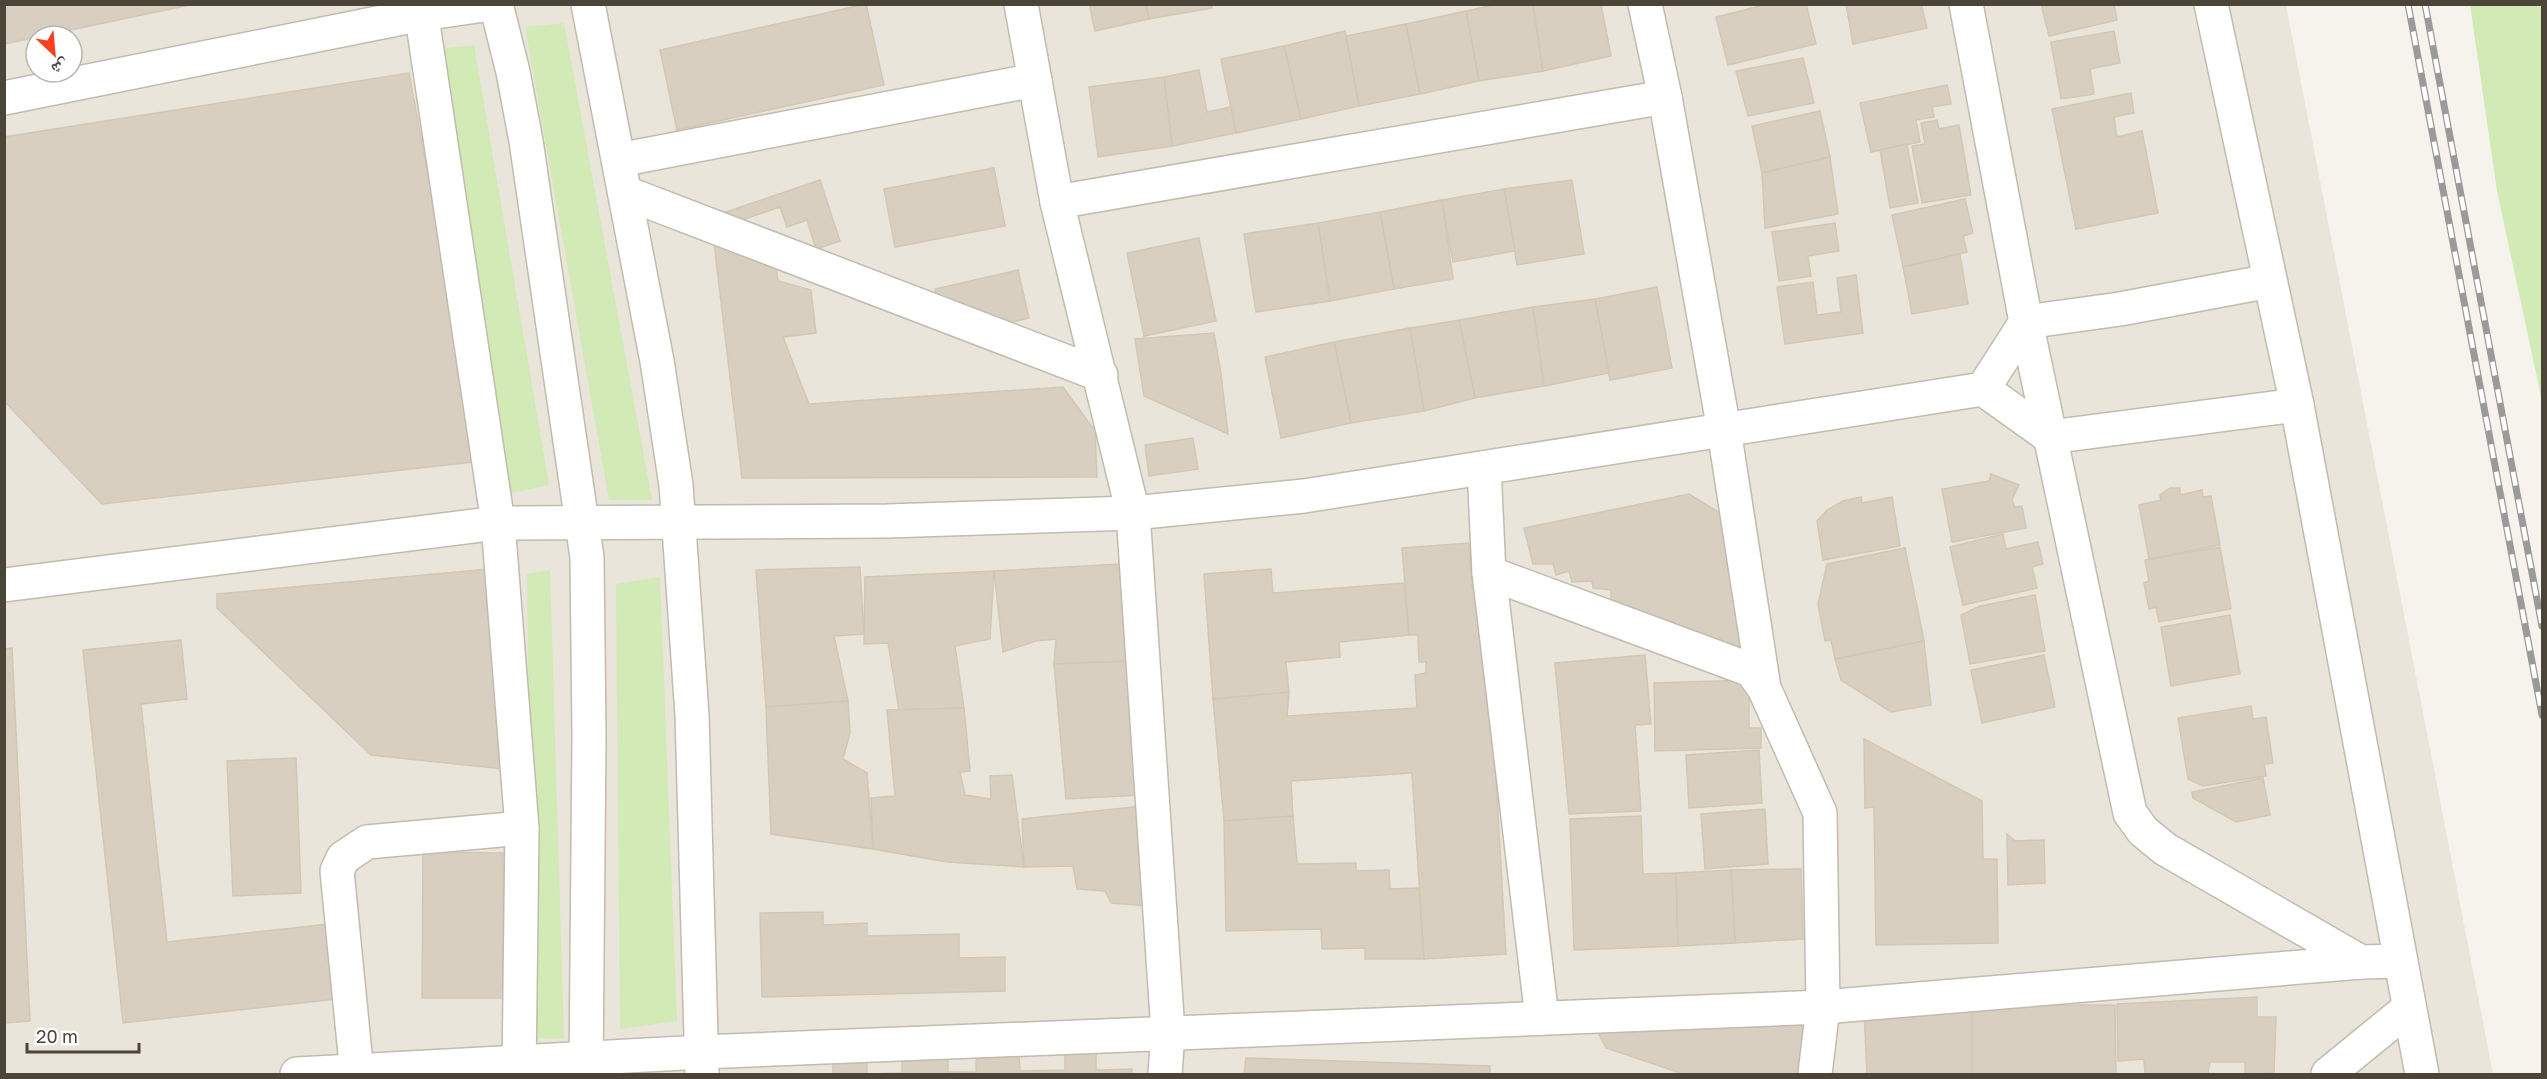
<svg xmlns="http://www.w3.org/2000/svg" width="2547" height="1079" font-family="'Golos Text','Noto Naskh Arabic',sans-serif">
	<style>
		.residential { fill: #eae5da; fill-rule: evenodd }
		.green { fill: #d2eab5 }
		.building { fill: #d8cfc1; stroke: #d3c7b4; stroke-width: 1.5 }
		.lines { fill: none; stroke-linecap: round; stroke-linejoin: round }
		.minor-casing { stroke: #c2bbae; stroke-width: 36 }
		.tertiary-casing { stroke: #c2bbae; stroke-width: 36 }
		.minor { stroke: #fff; stroke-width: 33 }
		.tertiary { stroke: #fff; stroke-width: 33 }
		.rail-casing { stroke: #9a9a9a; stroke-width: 7 }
		.rail { stroke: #fff; stroke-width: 4.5; stroke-dasharray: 14; stroke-linecap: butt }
	</style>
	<rect width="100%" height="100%" fill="#f6f3ec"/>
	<path class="residential" d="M5 5H2286L2493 1074H5ZM36 36H72V72H36Z"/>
	<g class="green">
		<polygon points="2470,5 2542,5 2542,401 2497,191"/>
		<polygon points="564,23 652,500 609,500 525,27"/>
		<polygon points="474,45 549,485 507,494 438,49"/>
		<polygon points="550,570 564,1039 533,1038 527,574"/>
		<polygon points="660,577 677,1021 620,1029 616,584"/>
	</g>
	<g class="building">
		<polygon points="4,4 194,4 4,44"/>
		<polygon points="866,4 884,85 677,130 660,50"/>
		<polygon points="1089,4 1146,4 1149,19 1095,31"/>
		<polygon points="1146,4 1212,4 1212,8 1149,19"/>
		<polygon points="1498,4 1533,4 1543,71 1479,81 1466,11"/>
		<polygon points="1533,4 1601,4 1611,56 1543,71"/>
		<polygon points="1768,4 1806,4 1816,44 1728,65 1716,17"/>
		<polygon points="1846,4 1921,4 1927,28 1853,44"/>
		<polygon points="2041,4 2114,4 2117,20 2049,36"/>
		<polygon points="1466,11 1479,81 1420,94 1406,24"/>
		<polygon points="1406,24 1420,94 1359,106 1346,36"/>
		<polygon points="1345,31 1359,106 1301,119 1284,46"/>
		<polygon points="2114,31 2120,63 2090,69 2094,94 2061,99 2051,42"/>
		<polygon points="1284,46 1301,119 1236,133 1221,59"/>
		<polygon points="1803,58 1814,103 1748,116 1736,71"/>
		<polygon points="1199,70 1207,112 1231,107 1236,133 1172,146 1164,77"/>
		<polygon points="409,73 481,461 102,504 4,401 4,137"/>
		<polygon points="1164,77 1172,146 1098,157 1089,87"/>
		<polygon points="1947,85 1951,104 1932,107 1934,117 1916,120 1920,142 1871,152 1860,103"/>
		<polygon points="2131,93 2134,113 2114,117 2117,137 2142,131 2158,213 2076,229 2052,109"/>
		<polygon points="1820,111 1830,157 1762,173 1752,126"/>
		<polygon points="1937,120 1939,129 1959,125 1971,195 1922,203 1912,146 1925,144 1921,123"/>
		<polygon points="1907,144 1918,203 1890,208 1880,150"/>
		<polygon points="1830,157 1838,214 1765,228 1762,173"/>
		<polygon points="994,168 1005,226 895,247 884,189"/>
		<polygon points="820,180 840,241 816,249 807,220 787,227 780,207 727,225 723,213"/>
		<polygon points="1572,180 1584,254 1517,265 1504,189"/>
		<polygon points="1504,189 1515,251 1453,262 1442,200"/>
		<polygon points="1965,199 1973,233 1963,236 1967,252 1903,267 1892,215"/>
		<polygon points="1442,200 1453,279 1394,289 1380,212"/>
		<polygon points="1380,212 1394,289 1330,301 1318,223"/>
		<polygon points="1318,223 1330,301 1256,312 1244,234"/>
		<polygon points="1835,223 1839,251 1808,256 1811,276 1779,281 1772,232"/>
		<polygon points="1199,238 1216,321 1144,336 1127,253"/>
		<polygon points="714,243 774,257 778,281 811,290 816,333 783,337 809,404 1063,387 1095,431 1097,477 742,478"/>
		<polygon points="1960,254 1968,304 1912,314 1903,267"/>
		<polygon points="1018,270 1029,318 1000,325 939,306 935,289"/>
		<polygon points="1856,275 1863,333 1785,344 1777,287 1813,282 1817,315 1841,312 1837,278"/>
		<polygon points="1657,287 1672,368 1610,380 1595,299"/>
		<polygon points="1595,299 1609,373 1544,386 1533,307"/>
		<polygon points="1533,307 1544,386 1475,398 1459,320"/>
		<polygon points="1459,320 1475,398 1424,411 1410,328"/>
		<polygon points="1410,328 1424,411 1351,423 1334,342"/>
		<polygon points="1214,333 1221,374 1228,434 1144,396 1135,339"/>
		<polygon points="1334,342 1351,423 1281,438 1265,357"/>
		<polygon points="1193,438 1198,469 1149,476 1145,445"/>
		<polygon points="1991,474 2019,485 2012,500 2015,507 2022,506 2026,528 1952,542 1942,489 1989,481"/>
		<polygon points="2170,488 2180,488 2180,495 2202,490 2203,497 2211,496 2220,545 2149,559 2139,505 2161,500 2160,495"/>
		<polygon points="1689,494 1720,513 1742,644 1728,654 1611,600 1611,590 1593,588 1592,581 1572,582 1569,571 1556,575 1553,564 1533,564 1524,528"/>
		<polygon points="1861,497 1862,503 1892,497 1900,546 1823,560 1817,521 1827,510 1843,501"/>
		<polygon points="2003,534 2006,549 2038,542 2043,564 2032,567 2037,588 1963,605 1950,547"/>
		<polygon points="1469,543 1472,589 1485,588 1506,954 1424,959 1412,773 1291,781 1293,816 1224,821 1213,699 1289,692 1287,716 1417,708 1415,675 1426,673 1426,662 1419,662 1418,635 1409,635 1402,548"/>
		<polygon points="2220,547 2231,609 2159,622 2156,607 2149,609 2144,583 2149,581 2145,560"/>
		<polygon points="1905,548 1924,641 1835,659 1831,640 1825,641 1818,604 1827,564"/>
		<polygon points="1120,564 1134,661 1054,664 1056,639 1036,641 1003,652 994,571"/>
		<polygon points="860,567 864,634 834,636 848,701 766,707 756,570"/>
		<polygon points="489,569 503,769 371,755 217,608 217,594"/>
		<polygon points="1271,569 1273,593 1404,583 1409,635 1339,642 1340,657 1286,662 1289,692 1213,699 1204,574"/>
		<polygon points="994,571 990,639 955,646 964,708 899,710 888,643 864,644 865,577"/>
		<polygon points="2035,595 2045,651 1970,664 1961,615 1980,606"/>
		<polygon points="2230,615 2240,674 2171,686 2161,627"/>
		<polygon points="181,640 187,699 141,704 167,942 337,923 345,998 123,1023 83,650"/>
		<polygon points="1924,641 1931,705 1891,712 1841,680 1835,659"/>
		<polygon points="12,648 30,1021 4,1023 4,649"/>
		<polygon points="1645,655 1651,724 1635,725 1641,811 1569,814 1555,663"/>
		<polygon points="2044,655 2055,707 1982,723 1971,670"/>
		<polygon points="1134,661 1142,795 1066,799 1054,664"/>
		<polygon points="1749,680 1749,728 1761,728 1761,748 1655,751 1654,683"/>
		<polygon points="848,701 850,733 843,759 867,773 873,849 771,834 766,707"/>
		<polygon points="2251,706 2253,719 2266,717 2273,763 2264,764 2266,776 2203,786 2188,779 2178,718"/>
		<polygon points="964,708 970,771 960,772 965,795 991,799 990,776 1012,775 1024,867 947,862 873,849 871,798 895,796 887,710"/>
		<polygon points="1864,739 1982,801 1983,859 1997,859 1998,943 1876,945 1874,807 1865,808"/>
		<polygon points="1759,750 1762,803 1689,808 1686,755"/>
		<polygon points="296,758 301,893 233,896 227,761"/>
		<polygon points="2263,778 2270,815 2236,822 2193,798 2192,792"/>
		<polygon points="1142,806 1149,906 1111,903 1105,891 1077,889 1073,866 1024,867 1022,819"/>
		<polygon points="1765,809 1768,864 1705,869 1701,814"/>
		<polygon points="1293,816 1297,864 1356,863 1356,871 1389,870 1390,889 1419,888 1424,959 1365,959 1365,948 1322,949 1321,929 1226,931 1224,821"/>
		<polygon points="1641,816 1643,874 1676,873 1678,946 1574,950 1570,819"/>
		<polygon points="2007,834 2015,841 2044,840 2045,883 2008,885"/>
		<polygon points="423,852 503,853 503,998 422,998"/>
		<polygon points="1801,869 1803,939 1735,943 1731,870"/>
		<polygon points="1731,870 1735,943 1678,946 1676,873"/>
		<polygon points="823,912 823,925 867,923 867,936 959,934 959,958 1005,957 1005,991 762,997 760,913"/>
		<polygon points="2257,997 2257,1017 2276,1017 2274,1073 2245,1074 2245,1062 2210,1062 2208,1074 2145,1074 2144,1059 2118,1061 2117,1004"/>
		<polygon points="2115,1005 2116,1074 1972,1074 1972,1006"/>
		<polygon points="1972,1006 1972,1074 1867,1074 1864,1011"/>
		<polygon points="1802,1017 1802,1074 1683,1074 1606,1048 1597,1031"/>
		<polygon points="1096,1050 1096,1070 1132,1069 1132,1074 808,1074 833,1074 833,1062 867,1061 867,1074 902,1073 902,1056 948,1055 948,1072 976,1072 976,1057 1019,1056 1020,1071 1065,1070 1065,1051"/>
		<polygon points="1246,1058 1490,1066 1490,1074 1244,1074"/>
	</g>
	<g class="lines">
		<defs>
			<g id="minor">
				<polyline points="420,4 498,523 522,828 519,1074"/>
				<polyline points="588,4 657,361 676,485 692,715 702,1073"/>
				<polyline points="1021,4 1057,202 1133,513 1168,1032 1165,1074"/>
				<polyline points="1645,4 1665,97 1724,430 1764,688 1820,813 1823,1007 1815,1074"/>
				<polyline points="1966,4 2026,322 2130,813 2143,831 2165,849 2361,962"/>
				<polyline points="2211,4 2297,405 2422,1074"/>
				<polyline points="4,98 422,14 491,4"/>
				<polyline points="619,160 1035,80"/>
				<polyline points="626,193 1101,375"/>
				<polyline points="1057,202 1665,97"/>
				<polyline points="1983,389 2026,322 2120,309 2270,281"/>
				<polyline points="1484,468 1489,573 1542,1018"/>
				<polyline points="1489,573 1751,670 1764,688"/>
				<polyline points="4,585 498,523 887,521 1133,513 1304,496 1983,389 2050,437 2297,405"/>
				<polyline points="297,1074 702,1052 1823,1007 2361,962 2400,961"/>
				<polyline points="357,1074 337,871 343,858 367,842 522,828"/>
				<polyline points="2328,1074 2409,1008"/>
			</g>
			<polyline id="tertiary" points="496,4 513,72 526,141 587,557 589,736 586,1074"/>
		</defs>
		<use href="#minor" class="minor-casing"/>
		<use href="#tertiary" class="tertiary-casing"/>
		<use href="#minor" class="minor"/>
		<use href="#tertiary" class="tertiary"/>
		<defs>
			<g id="rail">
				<polyline points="2408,4 2542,715"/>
				<polyline points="2425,4 2542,626"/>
			</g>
		</defs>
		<use href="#rail" class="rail-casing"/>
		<use href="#rail" class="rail"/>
	</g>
	<rect width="2547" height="1079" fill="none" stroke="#4b4439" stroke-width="12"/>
	<g transform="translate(54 54) rotate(154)"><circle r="28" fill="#ffffff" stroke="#b7b4b0" stroke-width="1.5"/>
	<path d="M0-4.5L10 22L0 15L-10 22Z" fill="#fc3f1d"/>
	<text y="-9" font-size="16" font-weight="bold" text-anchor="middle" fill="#4b4439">ش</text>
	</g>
	<path d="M27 1043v9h112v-9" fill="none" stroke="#4b4439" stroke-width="3"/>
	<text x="36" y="1043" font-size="18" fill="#4b4439" stroke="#ffffff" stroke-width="4.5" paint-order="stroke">20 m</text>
</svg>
